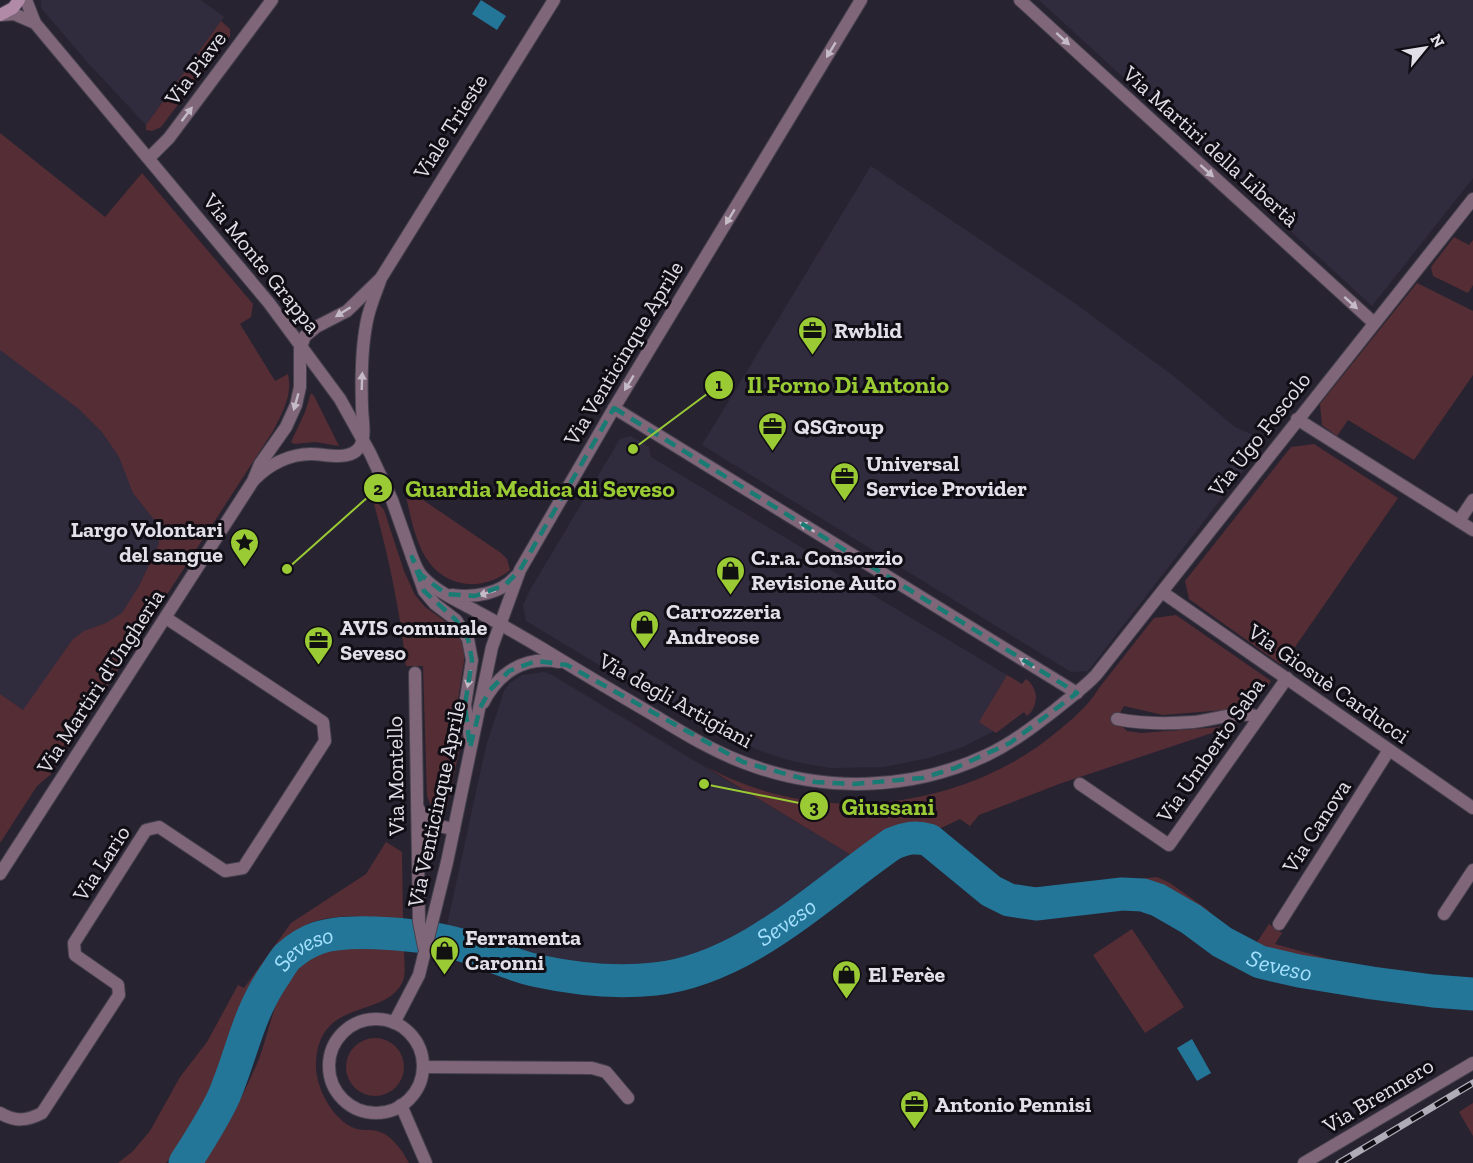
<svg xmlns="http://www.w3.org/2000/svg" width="1473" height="1163" font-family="'Zilla Slab',serif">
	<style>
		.built { fill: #312b3e }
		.green { fill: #552d34 }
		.water { fill: #237698 }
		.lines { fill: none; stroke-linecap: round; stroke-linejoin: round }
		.river { stroke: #237698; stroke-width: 33 }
		.minor-casing { stroke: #46414e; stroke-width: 14 }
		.secondary-casing { stroke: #46414e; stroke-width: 14 }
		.minor { stroke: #7f6679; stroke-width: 12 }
		.secondary { stroke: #b18aa8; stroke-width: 12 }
		.rail-casing { stroke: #afacb7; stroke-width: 7 }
		.rail { stroke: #100e14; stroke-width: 4.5; stroke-dasharray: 14; stroke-linecap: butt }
		.oneway { fill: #c4bbc7 }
		.marked { fill: none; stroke: #1a7b74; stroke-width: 4.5; stroke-dasharray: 12 8; stroke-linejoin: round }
		.labels { text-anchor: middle; stroke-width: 6; stroke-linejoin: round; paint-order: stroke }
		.street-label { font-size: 22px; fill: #e2dfe9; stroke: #100e14 }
		.poi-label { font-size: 22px; font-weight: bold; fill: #e2dfe9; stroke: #100e14; text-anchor: start }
		.water-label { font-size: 24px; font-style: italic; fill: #a3dffe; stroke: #100e14 }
		.leader { fill: none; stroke: #9acb34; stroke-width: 2 }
		.callout-dot { fill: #9acb34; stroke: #100e14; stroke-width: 2 }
		.mark-label { font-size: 18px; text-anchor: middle; font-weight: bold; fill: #111 }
		.callout-label { font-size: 24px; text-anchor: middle; font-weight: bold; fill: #9acb34; stroke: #100e14; stroke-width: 6; stroke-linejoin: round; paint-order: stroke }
	</style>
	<rect width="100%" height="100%" fill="#282331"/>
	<g class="built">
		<polygon points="41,0 201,0 224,17 146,125 89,64 41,8"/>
		<polygon points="1039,0 1473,0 1473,178 1372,306"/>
		<polygon points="0,133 239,323 286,399 0,843"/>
		<polygon points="871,166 1073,302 1175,377 1235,427 1266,441 1088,671 1071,672 702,445"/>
		<polygon points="631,436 649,447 651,457 811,553 809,557 1022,684 1026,679 1029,681 1034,689 1036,696 1032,712 1027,716 1024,712 996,733 994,731 963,747 929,758 884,767 831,768 806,764 788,760 758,750 708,726 707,728 692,721 526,621 523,605 530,590 620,439"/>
		<polygon points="544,672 552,675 856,858 771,920 725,949 672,964 637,971 619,972 581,968 492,951 446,930 486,746 504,691 510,683 522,675"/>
	</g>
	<g class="green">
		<polygon points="221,21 230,29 230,36 161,127 152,131 146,130 146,125"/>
		<path d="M0 133 105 217 142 173 253 304 251 317 240 324 275 381 288 374C293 395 282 413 273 431L50 775 37 786 0 843V694L23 710 73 639 84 631 106 623 122 613 139 586 159 544 156 522 133 493 119 457 102 432 79 409 0 350Z"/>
		<polygon points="1454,237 1469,245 1473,240 1473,285 1468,293 1433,276 1431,267"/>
		<polygon points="1417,283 1473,311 1473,375 1414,460 1348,420 1337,436 1322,425 1320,404"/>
		<polygon points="311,393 314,396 339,446 315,442 294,444 291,442 305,412"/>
		<polygon points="1314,444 1398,498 1284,663 1280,664 1189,599 1185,581 1291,447"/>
		<path d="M404 487 501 553 507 559 510 570C498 580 483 585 467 584 418 578 413 525 404 487Z"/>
		<path d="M372 497 384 510 404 571 415 595 425 607 452 626 460 637 464 649V661L456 712 463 734 447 806 443 810 431 806 427 796 423 666H406C400 609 388 553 372 497Z"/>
		<path d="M1176 615 1271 681 1263 693 1247 694 1236 709 1163 715 1124 706 1117 718V722L1127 731 1141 733 1233 726 1059 784 979 815 970 826 960 819 939 829 954 846C946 838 936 825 924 823 901 819 872 844 856 858L706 767C717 772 728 778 739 782 837 822 959 805 1044 742 1063 727 1087 709 1099 688L1154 618Z"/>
		<path d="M1007 675 1022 684 1026 679C1039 689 1039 705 1027 716L1024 712 996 733 979 722Z"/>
		<path d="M386 842 402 852 403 921C373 918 337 911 308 924 287 934 276 950 263 969 248 993 238 1011 228 1038 218 1066 213 1097 197 1124 188 1138 176 1151 166 1163H118L132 1152 150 1131 180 1077 207 1042 238 985 244 988 291 923 366 874Z"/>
		<path d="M1157 877 1170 883 1208 910 1216 921 1244 939 1257 942 1269 924 1282 933 1275 944 1354 966C1303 973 1244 947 1203 917 1168 892 1167 878 1118 881Z"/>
		<polygon points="1132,929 1184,1007 1145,1033 1093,955"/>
		<path d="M349 947 404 949C404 958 406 973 403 981 386 1020 318 996 316 1064 315 1087 333 1120 354 1128 361 1131 370 1129 377 1131 392 1135 402 1150 409 1163H203C225 1133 241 1099 256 1066 270 1035 276 979 305 957 318 947 334 948 349 947Z"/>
		<circle cx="375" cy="1067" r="29"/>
		<polygon points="1473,1103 1473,1136 1459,1112"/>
	</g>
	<g class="water">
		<polygon points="481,0 506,16 497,30 472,14"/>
		<polygon points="1192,1039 1211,1073 1197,1081 1177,1048"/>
	</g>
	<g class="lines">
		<path class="river" id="s1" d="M185 1163C199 1141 213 1120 224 1096 242 1054 247 1016 274 976 278 970 282 963 287 957 296 949 306 942 318 938 350 927 428 935 461 945 487 953 511 965 538 971 575 979 617 983 655 979 746 969 821 893 892 844 906 838 915 836 929 840L991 891 1009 900 1036 904 1122 894 1143 895 1158 900 1191 919 1222 942 1260 962 1299 971 1372 983 1433 991 1473 994"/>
		<defs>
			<g id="minor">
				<polyline points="26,0 35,23 269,303 340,399 370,453 392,500 424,591 435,604 456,620 468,639 472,660 465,705 470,738"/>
				<polyline points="1020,0 1374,323"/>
				<polyline points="1,15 14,14 35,23"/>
				<polyline points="149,158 169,138 272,0"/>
				<polyline points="614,408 1077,693"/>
				<polyline points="1297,419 1473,530"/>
				<path d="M254 480C269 464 290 454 311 454 325 454 345 460 356 451 368 442 362 420 362 407 361 377 361 345 368 316 371 304 376 292 380 281"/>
				<polyline points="1459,521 1473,500"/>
				<path d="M412 557C415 564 417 571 423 577 437 592 458 601 476 611 499 623 521 636 543 649 579 671 616 693 652 714 682 732 712 751 745 763 823 793 911 791 987 755 1012 743 1033 727 1055 710 1069 698 1084 688 1096 675L1473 199"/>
				<polyline points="1162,592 1473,808"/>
				<path d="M452 595C474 598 501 594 516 576"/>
				<polyline points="415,673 419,922 424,947"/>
				<path d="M483 703C498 673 525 655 559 662"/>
				<path d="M1117 719C1142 724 1167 724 1193 722 1214 720 1239 710 1259 717"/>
				<polyline points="1080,784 1169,845 1287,678"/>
				<path d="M418 808C425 824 437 826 454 829"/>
				<polyline points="0,874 253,481 260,464 286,427 296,405 300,387 300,349 305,336 316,327 347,311 381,278 554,0"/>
				<polyline points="1444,914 1473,870"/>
				<polyline points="1279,924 1389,750"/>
				<circle cx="376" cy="1066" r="47"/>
				<polyline points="394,1023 419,975 447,862 492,647 520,570 614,408 861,0"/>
				<polyline points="423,1067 592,1068 606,1072 628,1098"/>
				<polyline points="401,1105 426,1163"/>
				<path d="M0 1113C15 1122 27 1121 42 1113L119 995 118 985 75 955 74 943 146 830 159 827 225 871 243 868 325 741 323 722 166 618"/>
				<polyline points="1304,1163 1473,1063"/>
			</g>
			<polyline id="secondary" points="0,15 13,8 19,0"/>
		</defs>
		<use href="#minor" class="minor-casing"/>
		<use href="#secondary" class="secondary-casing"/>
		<use href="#minor" class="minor"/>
		<use href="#secondary" class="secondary"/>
		<defs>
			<polyline id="rail" points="1339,1163 1473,1083"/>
		</defs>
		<use href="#rail" class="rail-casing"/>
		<use href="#rail" class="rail"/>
	</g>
	<defs><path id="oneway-solid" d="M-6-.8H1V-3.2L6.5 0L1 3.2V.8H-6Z" transform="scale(1.5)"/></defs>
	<g class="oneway">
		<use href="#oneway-solid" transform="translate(1063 39) rotate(42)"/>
		<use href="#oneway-solid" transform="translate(831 50) rotate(121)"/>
		<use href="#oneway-solid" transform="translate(187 114) rotate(-53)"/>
		<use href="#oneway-solid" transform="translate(1207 171) rotate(42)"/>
		<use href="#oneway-solid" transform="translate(730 217) rotate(121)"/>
		<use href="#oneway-solid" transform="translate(1351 303) rotate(42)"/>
		<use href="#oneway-solid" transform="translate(343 312) rotate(148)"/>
		<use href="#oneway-solid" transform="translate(362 381) rotate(-88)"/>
		<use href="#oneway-solid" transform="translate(629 383) rotate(121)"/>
		<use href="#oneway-solid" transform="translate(296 402) rotate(106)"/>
		<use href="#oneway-solid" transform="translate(807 527) rotate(-148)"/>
		<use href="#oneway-solid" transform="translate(487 593) rotate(164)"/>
		<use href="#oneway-solid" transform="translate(1027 663) rotate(-148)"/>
		<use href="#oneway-solid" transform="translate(469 679) rotate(101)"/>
	</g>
	<path class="marked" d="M614 408 1077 693 1010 743 955 768 922 778 854 784 815 782 743 762 567 665 536 661 509 671 490 690 480 708 470 748 465 705 472 660 468 639 456 620 424 591 412 557 421 575 446 594 475 596 505 585 520 570Z"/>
	<defs>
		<symbol id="office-pin" viewBox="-11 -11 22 30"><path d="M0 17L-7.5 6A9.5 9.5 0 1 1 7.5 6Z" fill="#9acb34" stroke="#100e14"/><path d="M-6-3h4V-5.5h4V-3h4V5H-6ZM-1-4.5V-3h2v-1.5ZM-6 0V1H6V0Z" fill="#111"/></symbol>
		<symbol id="sight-pin" viewBox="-11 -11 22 30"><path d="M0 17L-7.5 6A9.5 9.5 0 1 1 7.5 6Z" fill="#9acb34" stroke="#100e14"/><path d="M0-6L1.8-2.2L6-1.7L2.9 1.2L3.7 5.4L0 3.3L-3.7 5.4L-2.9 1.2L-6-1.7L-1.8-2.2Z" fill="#111"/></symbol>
		<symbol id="shop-pin" viewBox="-11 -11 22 30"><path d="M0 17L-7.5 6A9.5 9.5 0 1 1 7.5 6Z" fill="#9acb34" stroke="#100e14"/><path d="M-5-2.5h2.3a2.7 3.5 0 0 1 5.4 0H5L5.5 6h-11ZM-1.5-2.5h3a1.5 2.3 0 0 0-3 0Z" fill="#111"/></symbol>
	</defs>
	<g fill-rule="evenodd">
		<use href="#office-pin" x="796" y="314" width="33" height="45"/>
		<use href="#office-pin" x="756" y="410" width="33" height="45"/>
		<use href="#office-pin" x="828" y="460" width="33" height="45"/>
		<use href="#sight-pin" x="228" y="526" width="33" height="45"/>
		<use href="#shop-pin" x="714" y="554" width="33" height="45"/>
		<use href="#shop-pin" x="628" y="608" width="33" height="45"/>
		<use href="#office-pin" x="302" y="624" width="33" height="45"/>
		<use href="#shop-pin" x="428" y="934" width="33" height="45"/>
		<use href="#shop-pin" x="830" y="958" width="33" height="45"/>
		<use href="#office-pin" x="898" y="1088" width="33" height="45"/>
	</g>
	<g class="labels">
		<g class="street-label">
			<text transform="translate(195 68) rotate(-53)" y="8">Via Piave</text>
			<text transform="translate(450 126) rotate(-58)" y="8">Viale Trieste</text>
			<text transform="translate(1211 146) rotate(42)" y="8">Via Martiri della Libertà</text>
			<text transform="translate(262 263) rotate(51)" y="8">Via Monte Grappa</text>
			<text transform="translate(623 353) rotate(-59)" y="8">Via Venticinque Aprile</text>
			<text transform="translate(1259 434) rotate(-52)" y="8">Via Ugo Foscolo</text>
			<text transform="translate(100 681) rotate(-57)" y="8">Via Martiri d'Ungheria</text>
			<text transform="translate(1329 683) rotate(35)" y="8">Via Giosuè Carducci</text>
			<text transform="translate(676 700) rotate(29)" y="8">Via degli Artigiani</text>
			<text transform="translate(1210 750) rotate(-55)" y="8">Via Umberto Saba</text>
			<text transform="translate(395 776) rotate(-91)" y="8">Via Montello</text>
			<text transform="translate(436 804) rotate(-78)" y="8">Via Venticinque Aprile</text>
			<text transform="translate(1316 826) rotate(-57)" y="8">Via Canova</text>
			<text transform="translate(101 863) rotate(-57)" y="8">Via Lario</text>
			<text transform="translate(1378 1095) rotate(-31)" y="8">Via Brennero</text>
		</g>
		<g class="poi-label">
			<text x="834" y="338">Rwblid</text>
			<text x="794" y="434">QSGroup</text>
			<text x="866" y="471">Universal<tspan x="866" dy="25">Service Provider</tspan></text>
			<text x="223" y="537" text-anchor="end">Largo Volontari<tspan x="223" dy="25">del sangue</tspan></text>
			<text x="751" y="565">C.r.a. Consorzio<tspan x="751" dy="25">Revisione Auto</tspan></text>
			<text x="666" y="619">Carrozzeria<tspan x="666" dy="25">Andreose</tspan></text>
			<text x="340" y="635">AVIS comunale<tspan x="340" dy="25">Seveso</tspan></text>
			<text x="465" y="945">Ferramenta<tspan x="465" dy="25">Caronni</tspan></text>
			<text x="868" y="982">El Ferèe</text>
			<text x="935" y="1112">Antonio Pennisi</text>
		</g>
		<g class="water-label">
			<text dy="8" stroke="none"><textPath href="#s1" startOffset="756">Seveso</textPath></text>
			<text dy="8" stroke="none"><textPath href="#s1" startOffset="250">Seveso</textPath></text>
			<text dy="8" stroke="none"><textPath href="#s1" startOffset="1316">Seveso</textPath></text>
		</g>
	</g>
	<path class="leader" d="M633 449L719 385M287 569L378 488M704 784L814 806"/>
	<g class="callout-dot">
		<circle cx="633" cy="449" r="6"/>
		<circle cx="287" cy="569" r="6"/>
		<circle cx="704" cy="784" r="6"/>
		<circle cx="719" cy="385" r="15"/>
		<circle cx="378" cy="488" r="15"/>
		<circle cx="814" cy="806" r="15"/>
	</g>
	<g class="mark-label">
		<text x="719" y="391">1</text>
		<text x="378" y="495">2</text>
		<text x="814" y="813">3</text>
	</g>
	<g class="callout-label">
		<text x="848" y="393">Il Forno Di Antonio</text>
		<text x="540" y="497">Guardia Medica di Seveso</text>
		<text x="888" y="815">Giussani</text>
	</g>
	<g transform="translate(1425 48) rotate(60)" stroke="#100e14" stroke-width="4.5" paint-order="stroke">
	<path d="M0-4.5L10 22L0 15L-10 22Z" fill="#e2dfe9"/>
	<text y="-9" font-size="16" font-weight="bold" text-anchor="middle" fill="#e2dfe9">N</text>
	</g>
</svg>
